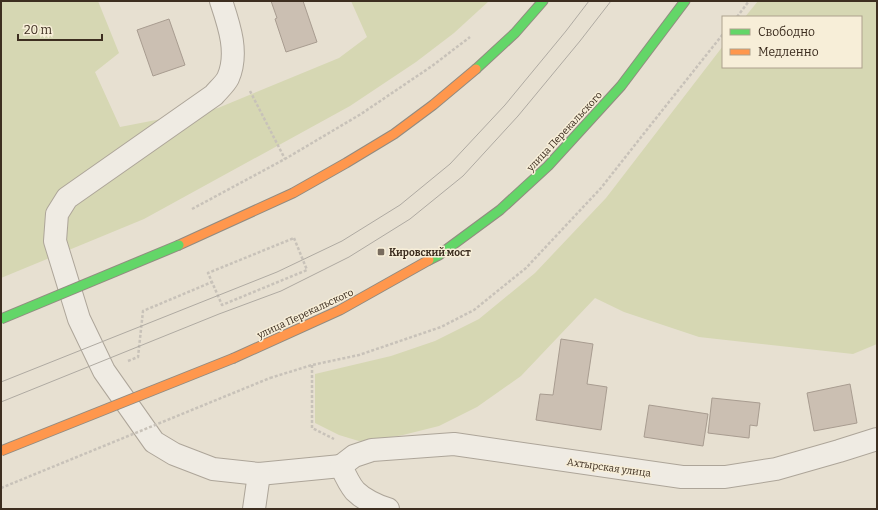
<svg xmlns="http://www.w3.org/2000/svg" width="878" height="510" font-family="Bitter,serif">
	<style>
		.green { fill: #d6d7b3 }
		.building { fill: #cbbfb2; stroke: #a89c90 }
		.lines { fill: none; stroke-linecap: round; stroke-linejoin: round }
		.street-casing { stroke: #ada599; stroke-width: 24 }
		.fast-casing { stroke: #928b80; stroke-width: 11 }
		.slow-casing { stroke: #928b80; stroke-width: 11 }
		.path { stroke: #c8c2b9; stroke-width: 2.5; stroke-dasharray: 3 2; stroke-linecap: butt }
		.street { stroke: #efebe3; stroke-width: 22 }
		.fast { stroke: #63d668; stroke-width: 9 }
		.slow { stroke: #ff974d; stroke-width: 9 }
		.tram { stroke: #afaaa2; stroke-width: 1 }
		.fast-bridge-casing { stroke: #928b80; stroke-width: 11; stroke-linecap: butt }
		.slow-bridge-casing { stroke: #928b80; stroke-width: 11; stroke-linecap: butt }
		.path-bridge { stroke: #c8c2b9; stroke-width: 2.5; stroke-dasharray: 3 2; stroke-linecap: butt }
		.fast-bridge { stroke: #63d668; stroke-width: 9 }
		.slow-bridge { stroke: #ff974d; stroke-width: 9 }
		.poi-dot { fill: #786c5e; stroke: #f7eed8; stroke-width: 1.5 }
		.labels { text-anchor: middle; stroke-width: 3; stroke-linejoin: round; paint-order: stroke }
		.street-label { font-size: 10px; fill: #3d2e20; stroke: #f7eed8 }
		.poi-label { font-size: 10px; font-weight: bold; fill: #3d2e20; stroke: #f7eed8; text-anchor: start }
	</style>
	<rect width="100%" height="100%" fill="#e7e0d1"/>
	<g class="green">
		<polygon points="1,1 98,1 119,53 95,72 120,127 218,108 339,58 367,37 351,1 489,1 454,33 416,62 350,106 144,219 1,278"/>
		<polygon points="758,1 877,1 877,344 853,354 699,337 624,312 595,298 521,376 477,407 439,426 403,435 362,442 339,435 315,423 315,374 391,356 435,341 479,319 535,273 606,198 723,46 723,67 861,67 861,17 745,17"/>
	</g>
	<g class="building">
		<polygon points="271,1 303,1 317,42 286,52 275,19 277,18"/>
		<polygon points="169,19 185,65 153,76 137,30"/>
		<polygon points="561,339 593,344 587,384 607,387 601,430 536,420 540,394 553,395"/>
		<polygon points="850,384 857,423 814,431 807,393"/>
		<polygon points="712,398 760,403 757,426 750,425 749,438 708,433"/>
		<polygon points="649,405 708,414 703,446 644,437"/>
	</g>
	<g class="lines">
		<defs>
			<g id="street">
				<path d="M221 1C229 25 239 53 228 78 225 84 218 90 214 95L67 198 57 214 55 241 79 319 104 371 154 442 174 454 213 469 259 474 341 466"/>
				<polyline points="341,466 354,456 372,450 454,444 682,477 725,477 776,469 839,451 877,439"/>
				<path d="M341 466C345 475 349 484 355 491 363 499 377 506 388 509"/>
				<polyline points="254,509 259,474"/>
			</g>
			<g id="fast">
				<polyline points="476,69 515,33 543,1"/>
				<polyline points="429,260 439,255 500,210 548,166 621,86 685,1"/>
			</g>
			<g id="slow">
				<polyline points="179,245 293,193 346,163 394,134 433,105 476,69"/>
				<polyline points="234,358 340,310 429,260"/>
			</g>
		</defs>
		<use href="#street" class="street-casing"/>
		<use href="#fast" class="fast-casing"/>
		<use href="#slow" class="slow-casing"/>
		<g class="path">
			<polyline points="737,17 749,1"/>
			<polyline points="250,91 285,159"/>
			<polyline points="192,209 285,159 361,114 432,66 470,37"/>
			<polygon points="294,238 307,270 222,305 208,273"/>
			<polyline points="128,361 138,357 143,311 212,282"/>
			<polyline points="312,365 312,428 334,439"/>
			<polyline points="270,378 312,365 359,355 441,327 474,310 526,268 601,188 653,122 723,34"/>
		</g>
		<use href="#street" class="street"/>
		<use href="#fast" class="fast"/>
		<use href="#slow" class="slow"/>
		<g class="tram">
			<polyline points="1,382 277,272 342,241 400,205 450,164 505,105 566,31 589,1"/>
			<polyline points="1,402 219,314 281,291 349,257 410,219 463,176 518,116 580,41 611,1"/>
		</g>
		<defs>
			<polyline id="fast-bridge" points="1,319 179,245"/>
			<polyline id="slow-bridge" points="1,451 234,358"/>
		</defs>
		<use href="#fast-bridge" class="fast-bridge-casing"/>
		<use href="#slow-bridge" class="slow-bridge-casing"/>
		<polyline class="path-bridge" points="1,488 270,378"/>
		<use href="#fast-bridge" class="fast-bridge"/>
		<use href="#slow-bridge" class="slow-bridge"/>
	</g>
	<rect class="poi-dot" x="377" y="248" width="8" height="8" rx="2"/>
	<g class="labels">
		<g class="street-label">
			<text transform="translate(564 131) rotate(-47)" y="4">улица Перекальского</text>
			<text transform="translate(305 313) rotate(-25)" y="4">улица Перекальского</text>
			<text transform="translate(609 467) rotate(8)" y="4">Ахтырская улица</text>
		</g>
		<g class="poi-label">
			<text x="389" y="256">Кировский мост</text>
		</g>
	</g>
	<rect width="878" height="510" fill="none" stroke="#3d2e20" stroke-width="4"/>
	<rect x="722" y="16" width="140" height="52" fill="#f7eed8" stroke="#ada18e"/>
	<rect x="730" y="29" width="20" height="6" fill="#63d668" stroke="#ada18e"/>
	<text x="758" y="36" font-size="12" fill="#3d2e20">Свободно</text>
	<rect x="730" y="49" width="20" height="6" fill="#ff974d" stroke="#ada18e"/>
	<text x="758" y="56" font-size="12" fill="#3d2e20">Медленно</text>
	<path d="M18 34v6h84v-6" fill="none" stroke="#3d2e20" stroke-width="2"/>
	<text x="24" y="34" font-size="12" fill="#3d2e20" stroke="#f7eed8" stroke-width="3" paint-order="stroke">20 m</text>
</svg>
